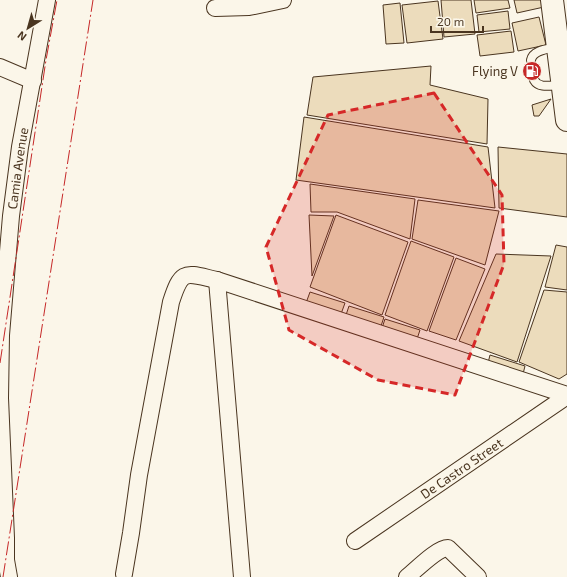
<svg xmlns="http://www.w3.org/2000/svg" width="567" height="577" font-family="'Exo 2',sans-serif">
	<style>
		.building { fill: #ecdcbc; stroke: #4a3520 }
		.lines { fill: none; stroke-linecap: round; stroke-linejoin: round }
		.service-casing { stroke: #4a3520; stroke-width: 10 }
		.minor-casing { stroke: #4a3520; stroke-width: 18 }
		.secondary-casing { stroke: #4a3520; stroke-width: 24 }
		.service { stroke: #fbf6e9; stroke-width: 8 }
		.minor { stroke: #fbf6e9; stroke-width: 16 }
		.secondary { stroke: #fbf6e9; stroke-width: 22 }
		.power { stroke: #c62828; stroke-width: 1; stroke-dasharray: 14 3 2 3; stroke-linecap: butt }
		.marked { fill: #d62828; fill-opacity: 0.2; stroke: #d62828; stroke-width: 3; stroke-dasharray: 8 5; stroke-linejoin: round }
		.labels { text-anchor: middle; stroke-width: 3; stroke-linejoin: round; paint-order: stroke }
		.poi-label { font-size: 13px; fill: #4a3520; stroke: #fbf6e9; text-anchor: end }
		.street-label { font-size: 13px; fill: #4a3520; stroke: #fbf6e9 }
	</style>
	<rect width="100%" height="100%" fill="#fbf6e9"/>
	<g class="building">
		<polygon points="441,0 471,0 475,34 444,37"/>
		<polygon points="474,0 508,0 510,8 476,13"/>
		<polygon points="514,0 543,0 544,7 517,13"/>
		<polygon points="438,1 443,39 407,43 402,5"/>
		<polygon points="400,3 404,43 386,44 383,5"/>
		<polygon points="508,11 510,29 479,32 477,15"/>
		<polygon points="539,17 546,45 518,51 512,23"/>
		<polygon points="511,31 514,52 480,56 477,35"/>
		<polygon points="431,66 430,85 488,99 487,144 307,115 313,77"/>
		<polygon points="551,99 539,116 534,116 532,105"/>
		<polygon points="304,117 488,147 495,208 296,180"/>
		<polygon points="498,147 567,154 567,217 499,208"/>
		<polygon points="310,184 415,199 410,239 337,212 311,212"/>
		<polygon points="418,200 499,211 485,265 412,239"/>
		<polygon points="309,215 334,216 312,276"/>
		<polygon points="336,215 408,242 382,315 310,287"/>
		<polygon points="411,241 454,257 427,331 385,315"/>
		<polygon points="556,245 567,247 567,290 545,287"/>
		<polygon points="496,254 551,256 517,362 459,341"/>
		<polygon points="456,258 485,269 456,340 429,331"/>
		<polygon points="544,290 567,292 567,374 559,379 519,362"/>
		<polygon points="310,292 345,303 341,314 306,303"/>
		<polygon points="349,306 384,317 380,329 345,318"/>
		<polygon points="385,319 420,330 416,342 381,331"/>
		<polygon points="490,355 525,366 522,378 487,367"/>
	</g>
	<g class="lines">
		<defs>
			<g id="service">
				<path d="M531 60C533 50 548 49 557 47"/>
				<path d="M534 80C539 89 552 85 561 85"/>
			</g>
			<g id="minor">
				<polyline points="215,8 249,7 283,0"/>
				<polyline points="0,67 33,81"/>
				<polyline points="217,280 242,577"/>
				<path id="s1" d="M355 541 567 396"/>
				<path d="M124 574 131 533 139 475 171 302C182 268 185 273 217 280L567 395"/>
				<path id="s2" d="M9 577 6 560V538L0 398 1 335 11 216 20 147 47 0"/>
				<path d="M407 577C416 570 437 548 448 548L478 577"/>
			</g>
			<polyline id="secondary" points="552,0 567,120"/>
		</defs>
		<use href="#service" class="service-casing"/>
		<use href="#minor" class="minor-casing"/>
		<use href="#secondary" class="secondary-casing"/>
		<use href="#service" class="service"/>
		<use href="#minor" class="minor"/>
		<use href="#secondary" class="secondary"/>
		<g class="power">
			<polyline points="0,363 46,60 57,0"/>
			<polyline points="3,577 93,0"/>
		</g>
	</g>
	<path class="marked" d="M434 93 502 195 504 264 455 395 378 380 289 330 266 247 328 115Z"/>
	<defs>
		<symbol id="fuel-disc" viewBox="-11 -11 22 22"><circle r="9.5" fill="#c62828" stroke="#fbf6e9"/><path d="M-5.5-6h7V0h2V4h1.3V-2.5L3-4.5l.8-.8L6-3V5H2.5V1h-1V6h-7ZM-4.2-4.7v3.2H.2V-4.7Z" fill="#fff"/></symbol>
	</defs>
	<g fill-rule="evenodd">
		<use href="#fuel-disc" x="521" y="60" width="22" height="22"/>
	</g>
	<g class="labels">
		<g class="poi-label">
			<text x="518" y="76">Flying V</text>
		</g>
		<g class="street-label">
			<text dy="5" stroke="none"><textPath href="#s2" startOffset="410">Camia Avenue</textPath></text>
			<text dy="5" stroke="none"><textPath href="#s1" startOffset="129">De Castro Street</textPath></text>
		</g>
	</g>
	<g transform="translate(28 28) rotate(217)" stroke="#fbf6e9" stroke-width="3" paint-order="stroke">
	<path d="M0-3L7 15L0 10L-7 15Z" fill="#4a3520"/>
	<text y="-6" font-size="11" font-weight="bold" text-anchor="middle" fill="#4a3520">N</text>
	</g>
	<path d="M431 26v6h52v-6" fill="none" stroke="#4a3520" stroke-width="2"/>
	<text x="437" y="26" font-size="12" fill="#4a3520" stroke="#fbf6e9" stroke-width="3" paint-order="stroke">20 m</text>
</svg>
